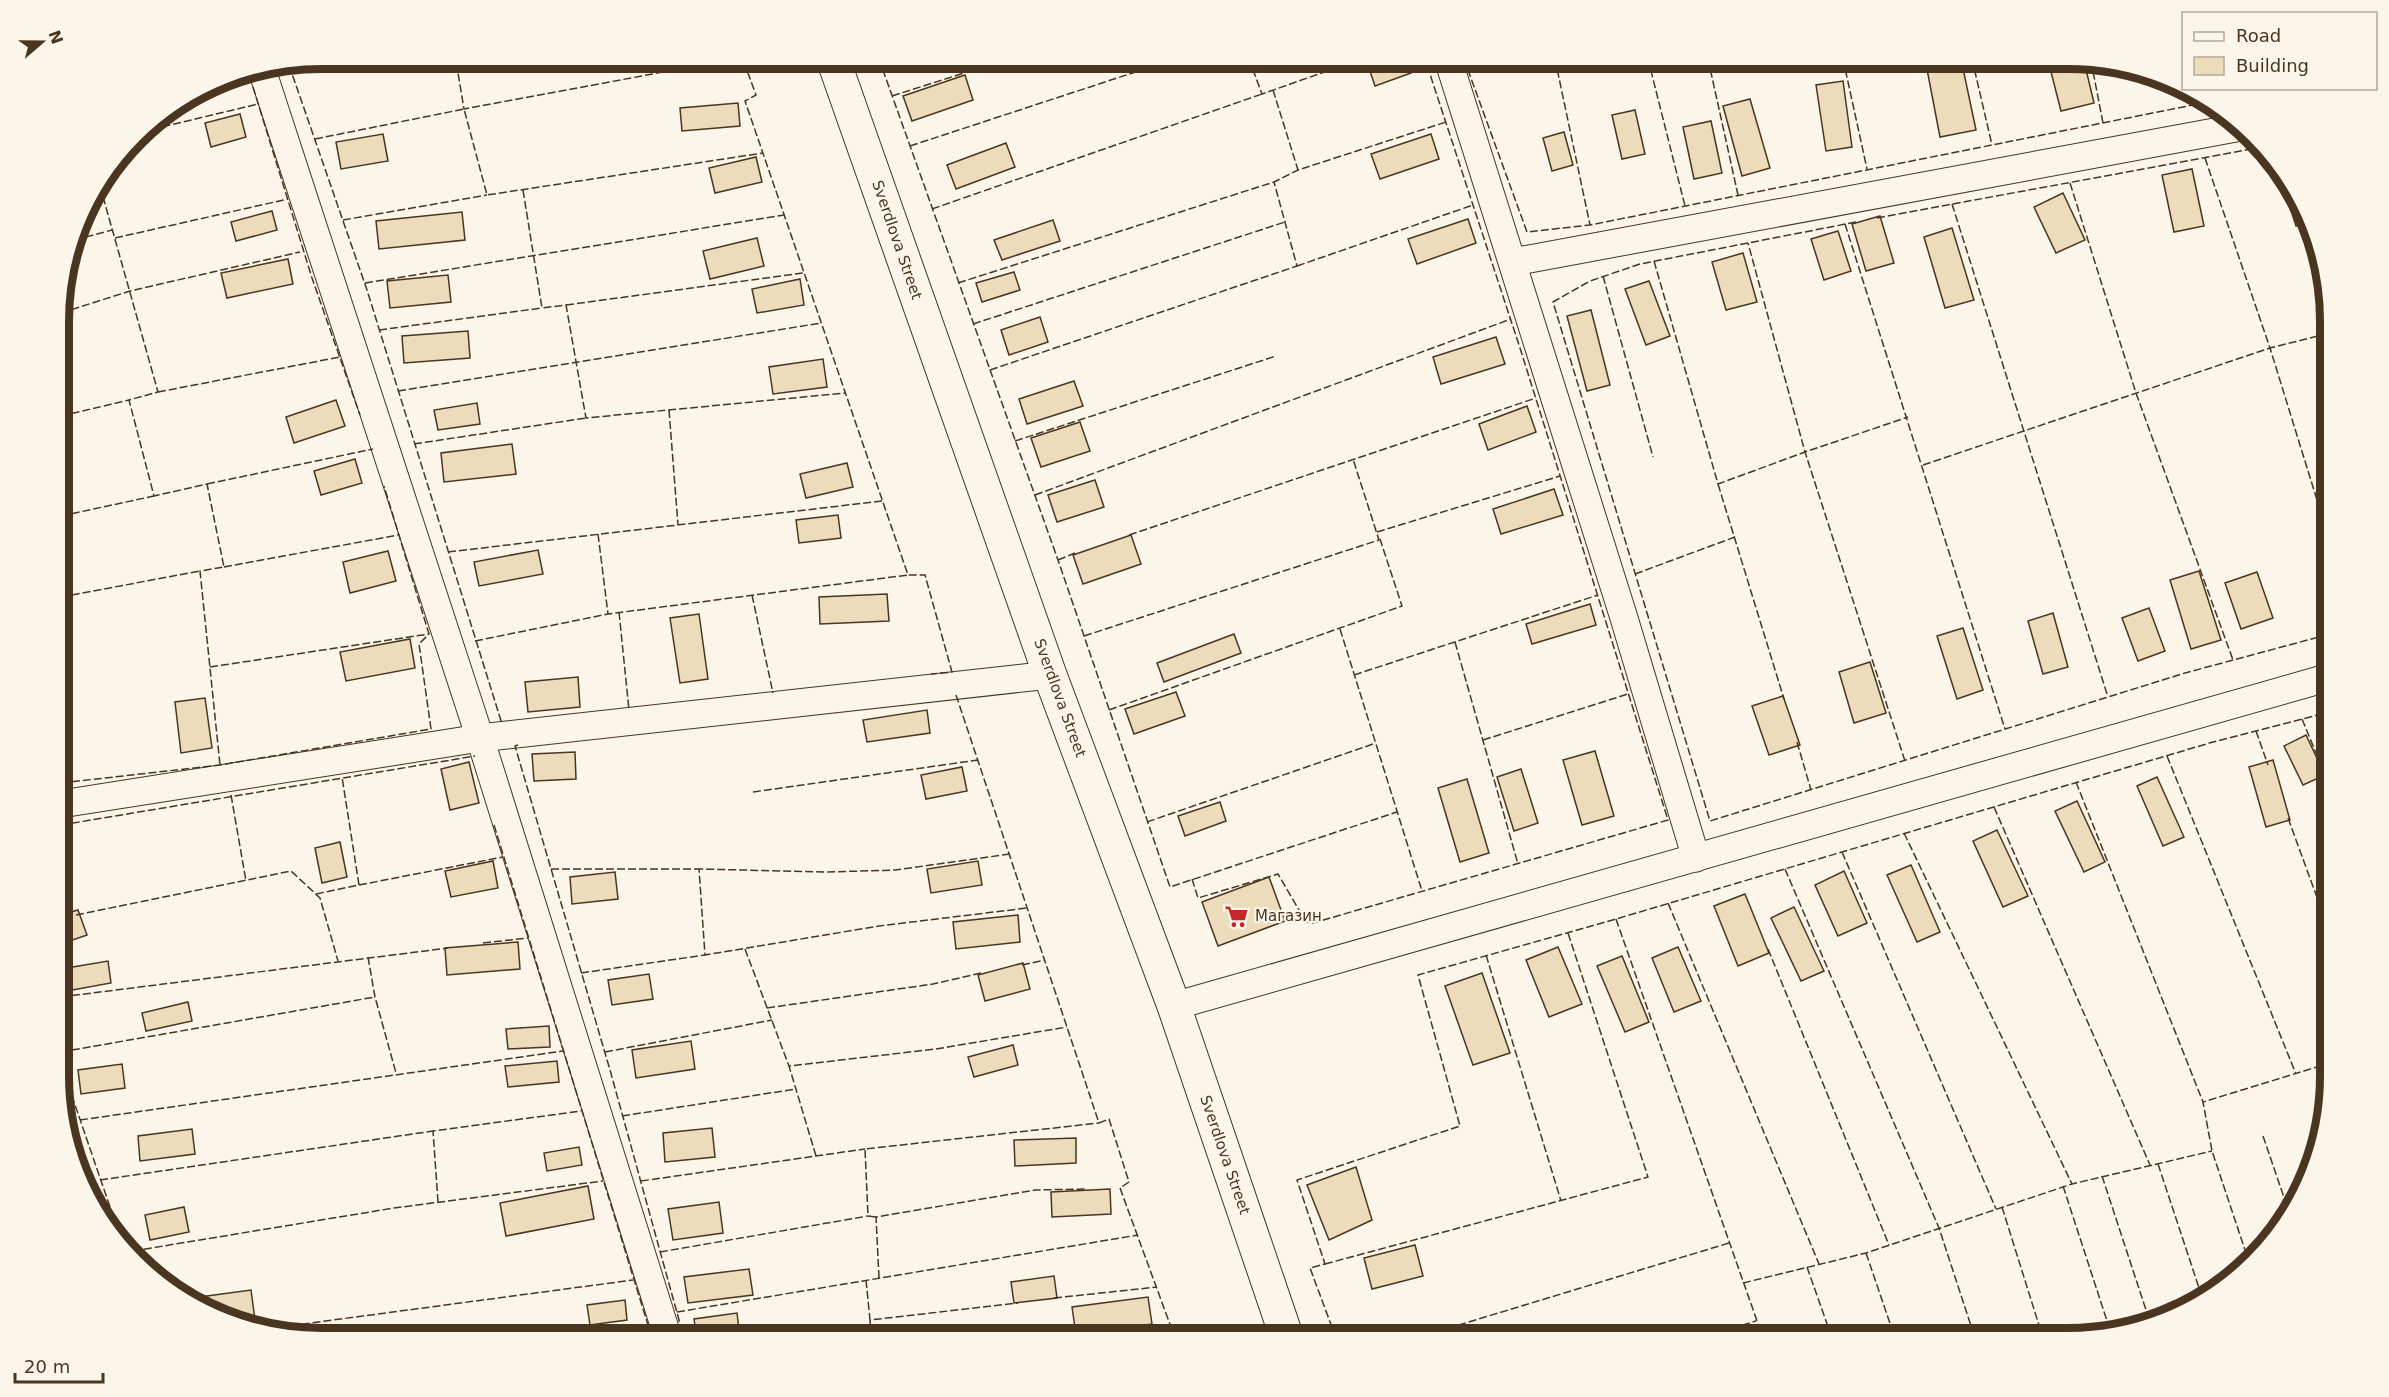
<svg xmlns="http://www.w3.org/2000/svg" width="2389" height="1397" font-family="'DejaVu Sans',sans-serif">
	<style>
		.building { fill: #ecdcbc; stroke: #4a3520; stroke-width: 1.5 }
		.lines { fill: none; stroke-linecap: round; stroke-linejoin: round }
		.street-casing { stroke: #4a3520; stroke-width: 29 }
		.secondary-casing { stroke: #4a3520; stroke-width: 35 }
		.street { stroke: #fbf6e9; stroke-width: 27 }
		.secondary { stroke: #fbf6e9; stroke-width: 33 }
		.fence { stroke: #4a3520; stroke-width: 1.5; stroke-dasharray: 8 3; stroke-linecap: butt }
		.labels { text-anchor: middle; stroke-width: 4.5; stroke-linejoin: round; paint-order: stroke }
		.street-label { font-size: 15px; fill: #4a3520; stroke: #fbf6e9 }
		.poi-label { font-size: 15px; fill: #4a3520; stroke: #fbf6e9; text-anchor: start }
		.rim { fill: none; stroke: #4a3520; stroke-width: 8 }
	</style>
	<rect width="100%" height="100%" fill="#fbf6e9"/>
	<g class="building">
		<polygon points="659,59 709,59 660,67"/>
		<polygon points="1366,59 1406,59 1411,73 1375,86"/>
		<polygon points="1951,59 1961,59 1976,130 1940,137 1926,64"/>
		<polygon points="2071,59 2084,61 2094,103 2061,111 2049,64"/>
		<polygon points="965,75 973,100 912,121 903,96"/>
		<polygon points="1843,81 1852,147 1826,151 1816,85"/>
		<polygon points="1750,99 1770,168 1742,176 1723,106"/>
		<polygon points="738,103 740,126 682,131 680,108"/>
		<polygon points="1635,110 1645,154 1622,159 1612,115"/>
		<polygon points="240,114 246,137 211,147 205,123"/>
		<polygon points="1711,121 1722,173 1694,179 1683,127"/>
		<polygon points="1564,132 1573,165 1552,171 1543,138"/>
		<polygon points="383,134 388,161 341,169 336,142"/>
		<polygon points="1431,134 1439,159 1380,179 1371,154"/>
		<polygon points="1006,143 1015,167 956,189 947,165"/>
		<polygon points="756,157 762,182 715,193 709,168"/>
		<polygon points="2277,167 2286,175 2309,222 2296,226"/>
		<polygon points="2192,169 2204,226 2174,232 2162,175"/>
		<polygon points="2063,193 2085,240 2056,253 2034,207"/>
		<polygon points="272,211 277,230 236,241 231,222"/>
		<polygon points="462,212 465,240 379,249 376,221"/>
		<polygon points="1880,216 1894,263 1866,271 1852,224"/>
		<polygon points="1468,219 1476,243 1417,264 1408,239"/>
		<polygon points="1053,220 1060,241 1002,260 994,240"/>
		<polygon points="1952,228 1974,300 1945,308 1924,237"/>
		<polygon points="1838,231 1851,271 1824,280 1811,239"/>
		<polygon points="757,238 764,266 710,279 703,251"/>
		<polygon points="1743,253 1757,302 1726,310 1712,262"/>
		<polygon points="288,259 293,284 227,298 221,273"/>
		<polygon points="1014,272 1020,290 982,302 976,283"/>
		<polygon points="448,275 451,302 390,308 387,281"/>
		<polygon points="800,279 804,305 757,313 752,289"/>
		<polygon points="1649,281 1670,336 1646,345 1625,289"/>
		<polygon points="1591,310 1610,385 1587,391 1567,316"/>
		<polygon points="1040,317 1048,342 1009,355 1001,330"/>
		<polygon points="468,331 470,358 404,363 402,336"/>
		<polygon points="1496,337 1505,364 1441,384 1433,357"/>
		<polygon points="823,359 827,387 773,394 769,367"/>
		<polygon points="1074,381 1083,406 1027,424 1019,399"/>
		<polygon points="336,400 345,426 294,443 286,417"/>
		<polygon points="477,403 480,424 438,430 434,410"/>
		<polygon points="1527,406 1536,432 1488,450 1479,424"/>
		<polygon points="1080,422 1090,451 1041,467 1031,438"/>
		<polygon points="512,444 516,474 444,482 441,453"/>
		<polygon points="355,459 362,483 321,495 314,471"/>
		<polygon points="847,463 853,487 806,498 800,474"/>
		<polygon points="1095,480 1104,507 1057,522 1048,495"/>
		<polygon points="1554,489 1563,515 1501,534 1493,509"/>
		<polygon points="838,515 841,538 799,543 796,520"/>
		<polygon points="1131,535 1141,564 1083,584 1073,555"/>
		<polygon points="538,550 543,574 479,586 474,562"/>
		<polygon points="388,551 396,581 350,593 343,562"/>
		<polygon points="2199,571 2221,640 2191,649 2170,580"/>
		<polygon points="2257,572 2273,618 2241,629 2225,583"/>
		<polygon points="887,594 889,621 820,624 819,597"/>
		<polygon points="1590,604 1596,625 1532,644 1526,624"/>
		<polygon points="2149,608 2165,651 2138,661 2122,618"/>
		<polygon points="2053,613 2068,667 2043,674 2028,621"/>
		<polygon points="699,614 708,679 680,683 670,618"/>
		<polygon points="1963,628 1983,690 1957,699 1937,636"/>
		<polygon points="1234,634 1241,653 1164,682 1157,663"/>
		<polygon points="410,639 415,668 346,681 340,652"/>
		<polygon points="1870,662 1886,713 1854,723 1839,672"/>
		<polygon points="578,677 580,707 528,712 525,682"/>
		<polygon points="1176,692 1185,716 1134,734 1125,709"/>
		<polygon points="1783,696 1800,745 1769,755 1752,706"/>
		<polygon points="205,698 212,748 181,753 175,702"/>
		<polygon points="927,710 930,733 867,742 863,720"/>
		<polygon points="2306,735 2325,775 2303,785 2284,746"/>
		<polygon points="1595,751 1614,816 1582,825 1563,760"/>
		<polygon points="575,752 576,779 534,781 532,754"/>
		<polygon points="2273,760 2290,820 2266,827 2249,767"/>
		<polygon points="469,762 479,803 450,810 441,769"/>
		<polygon points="962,767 967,791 926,799 921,775"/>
		<polygon points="1521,769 1538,823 1514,831 1497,777"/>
		<polygon points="2157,777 2184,837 2163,846 2137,786"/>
		<polygon points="1467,779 1489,853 1460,862 1438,788"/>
		<polygon points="2077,801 2105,862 2084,872 2055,811"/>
		<polygon points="1220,802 1226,821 1185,836 1178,816"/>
		<polygon points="1997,830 2028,896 2003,907 1973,841"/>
		<polygon points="340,842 347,877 322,883 315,848"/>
		<polygon points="493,861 498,888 451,897 445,871"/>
		<polygon points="978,861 982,885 931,893 927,869"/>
		<polygon points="1911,865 1940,932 1917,942 1887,875"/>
		<polygon points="1844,871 1867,923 1838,936 1815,885"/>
		<polygon points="615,872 618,899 572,904 570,877"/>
		<polygon points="1269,877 1285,921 1218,946 1202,902"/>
		<polygon points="1745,894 1769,953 1738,966 1714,906"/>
		<polygon points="1794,907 1824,971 1801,981 1771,918"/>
		<polygon points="78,910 87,935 61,944 61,915"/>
		<polygon points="1018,915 1020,942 956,949 953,922"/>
		<polygon points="518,942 520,969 447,975 445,948"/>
		<polygon points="1558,947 1582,1004 1549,1017 1526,960"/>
		<polygon points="1678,947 1701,1001 1674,1012 1652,958"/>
		<polygon points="1622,956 1649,1022 1625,1032 1597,966"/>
		<polygon points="108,961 111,983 61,992 61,969"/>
		<polygon points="1023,963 1030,989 985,1001 978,975"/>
		<polygon points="1482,973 1510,1053 1473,1065 1445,986"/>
		<polygon points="649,974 653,999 612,1005 608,980"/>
		<polygon points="188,1002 192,1021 146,1031 142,1013"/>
		<polygon points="549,1026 550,1047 508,1049 506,1029"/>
		<polygon points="691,1041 695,1069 636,1078 632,1050"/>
		<polygon points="1013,1045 1018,1065 974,1077 968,1057"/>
		<polygon points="557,1061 559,1082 508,1087 505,1066"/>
		<polygon points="122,1064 125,1088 81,1094 78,1070"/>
		<polygon points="712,1128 715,1157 665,1162 663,1133"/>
		<polygon points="192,1129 195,1154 140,1161 138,1136"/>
		<polygon points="1076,1138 1076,1163 1015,1166 1014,1140"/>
		<polygon points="579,1147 582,1165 547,1171 544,1153"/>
		<polygon points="1356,1167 1372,1220 1329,1240 1307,1185"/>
		<polygon points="588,1186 594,1219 506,1236 500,1203"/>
		<polygon points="1110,1189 1111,1214 1052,1217 1051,1192"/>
		<polygon points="719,1202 723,1233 673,1240 668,1209"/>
		<polygon points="184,1207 189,1232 150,1240 145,1215"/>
		<polygon points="1415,1245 1423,1276 1372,1289 1364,1258"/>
		<polygon points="749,1269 753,1295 688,1303 684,1277"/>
		<polygon points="1054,1276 1057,1298 1014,1303 1011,1282"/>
		<polygon points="251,1290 255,1320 236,1323 185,1299"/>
		<polygon points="1148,1297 1152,1324 1076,1335 1072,1307"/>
		<polygon points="625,1300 627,1320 590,1325 587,1305"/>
		<polygon points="737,1313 740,1338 697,1338 694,1319"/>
	</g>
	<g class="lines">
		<defs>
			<g id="street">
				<polyline points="1448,59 1624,618 1696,858"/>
				<polyline points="262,70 480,738 668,1338"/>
				<polyline points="1513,262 2236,128"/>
				<polyline points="61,804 480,738 1050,675"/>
				<polyline points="1174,1006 2330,677"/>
			</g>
			<polyline id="secondary" points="833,59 1050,675 1174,1006 1287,1338"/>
		</defs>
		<use href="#street" class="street-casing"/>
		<use href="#secondary" class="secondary-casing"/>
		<use href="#street" class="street"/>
		<use href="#secondary" class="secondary"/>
		<g class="fence">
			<polyline points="465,59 456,61 464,109 733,59"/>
			<polyline points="733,59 744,62 756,95 745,101 908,575 925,575 952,672 931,674"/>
			<polyline points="879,59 1058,560 1170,887 1397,812"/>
			<polyline points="1249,59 1262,94 1361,59"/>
			<polyline points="1464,59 1527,232 1590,225 2208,102"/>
			<polyline points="1555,59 1590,225"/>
			<polyline points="1648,59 1685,206"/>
			<polyline points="1708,59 1738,195"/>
			<polyline points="1843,59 1867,169"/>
			<polyline points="1972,59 1992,145"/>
			<polyline points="2091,61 2103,123"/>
			<polyline points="289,65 367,290 502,724"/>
			<polyline points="253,87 312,278 360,415"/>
			<polyline points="1273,90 1298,170 1446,122"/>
			<polyline points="892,96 1008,59"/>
			<polyline points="141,132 258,104"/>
			<polyline points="315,139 464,109 487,195 763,153"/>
			<polyline points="910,146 1175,59"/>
			<polyline points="2205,158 2270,348 2330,333"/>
			<polyline points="2070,183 2136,393 2233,660"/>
			<polyline points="100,186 158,392 129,400 154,496 207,484 224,567 200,571 220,765"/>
			<polyline points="523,190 542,308 566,305 586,418 845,393"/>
			<polyline points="1952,204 2108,697"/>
			<polyline points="932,209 1262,94"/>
			<polyline points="1877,218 2257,148"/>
			<polyline points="343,220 487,195"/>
			<polyline points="1856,222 1640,264 1590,281 1553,302 1710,821 2185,673 2330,634"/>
			<polyline points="1845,224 2005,729"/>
			<polyline points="115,238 288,199"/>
			<polyline points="75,240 112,230"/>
			<polyline points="1654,261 1718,484 1805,452 1748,243"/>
			<polyline points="1297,266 1473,205"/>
			<polyline points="1603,276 1653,457"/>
			<polyline points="365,283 784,215"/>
			<polyline points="958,283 1274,182 1298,170"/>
			<polyline points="566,305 803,273"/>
			<polyline points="61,313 130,291 300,252"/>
			<polyline points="973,324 1285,222"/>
			<polyline points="379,330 542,308"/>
			<polyline points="990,370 1297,266 1274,182"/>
			<polyline points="398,391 821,323"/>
			<polyline points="158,392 340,357"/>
			<polyline points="669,410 678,525"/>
			<polyline points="61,416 129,400"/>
			<polyline points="1015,441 1276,356"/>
			<polyline points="414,444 586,418"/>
			<polyline points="1923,465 2270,348 2330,542"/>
			<polyline points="207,484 373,449"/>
			<polyline points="1718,484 1784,699"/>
			<polyline points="1035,495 1511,319"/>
			<polyline points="61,516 154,496"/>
			<polyline points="1377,532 1560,476"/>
			<polyline points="598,534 608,614 908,575"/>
			<polyline points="1129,535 1536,398"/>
			<polyline points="448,552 882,501"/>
			<polyline points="1058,560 1075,553"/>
			<polyline points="224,567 398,535"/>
			<polyline points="1635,574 1735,537"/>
			<polyline points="752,595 773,693"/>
			<polyline points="61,597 200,571"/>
			<polyline points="619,612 629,710"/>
			<polyline points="1340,629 1422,891"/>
			<polyline points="1084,636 1379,540 1353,459"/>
			<polyline points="475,641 608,614"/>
			<polyline points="1455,642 1518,864"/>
			<polyline points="210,667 429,634"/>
			<polyline points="1354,675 1598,595"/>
			<polyline points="956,695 1099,1123 1109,1119 1129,1182 1120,1188 1175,1338"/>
			<polyline points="1109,710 1402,606 1380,539"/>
			<polyline points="2302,719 2316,753"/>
			<polyline points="2256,731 2268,765"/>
			<polyline points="1483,740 1628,694"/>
			<polyline points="1797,742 1811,790"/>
			<polyline points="518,745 515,746 610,1070 684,1338"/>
			<polyline points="2167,756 2296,1074"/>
			<polyline points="1905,761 1805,452 1908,417"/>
			<polyline points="2323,772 2330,789"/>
			<polyline points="2076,782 2203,1102"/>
			<polyline points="61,783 220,765 431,729 419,644 429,634 384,486"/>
			<polyline points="753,792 978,760"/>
			<polyline points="231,795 246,881"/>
			<polyline points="1994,807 2150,1165"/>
			<polyline points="2288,818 2330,933"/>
			<polyline points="1147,822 1376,743"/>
			<polyline points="61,825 475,756"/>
			<polyline points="494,825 652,1338"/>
			<polyline points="1904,833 2072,1184"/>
			<polyline points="1842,852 1996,1209"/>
			<polyline points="1010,854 895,870 828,872 699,869 705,955 879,926 1027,908"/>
			<polyline points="551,869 699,869"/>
			<polyline points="1785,869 1939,1228 1975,1338"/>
			<polyline points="1192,879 1198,898 1278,874 1306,922 1313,923 1668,820 1520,348 1425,59"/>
			<polyline points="359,885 503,857"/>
			<polyline points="316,894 359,885 342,777"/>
			<polyline points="1668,903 1819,1264"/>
			<polyline points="76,915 291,871 320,898 338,961"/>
			<polyline points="1616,919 1763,1338"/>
			<polyline points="483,943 528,938"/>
			<polyline points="745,949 789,1066"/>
			<polyline points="1768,949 1889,1245"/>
			<polyline points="1486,955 1561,1201"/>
			<polyline points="368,957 375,997 396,1073"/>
			<polyline points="1022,965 1045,960"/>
			<polyline points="581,973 705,955"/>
			<polyline points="61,997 448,948"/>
			<polyline points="767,1008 933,984 981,973"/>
			<polyline points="61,1052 375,997"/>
			<polyline points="605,1052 772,1020"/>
			<polyline points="61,1064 121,1239"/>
			<polyline points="622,1116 796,1089"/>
			<polyline points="80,1120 563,1051"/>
			<polyline points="2315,1122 2318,1133"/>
			<polyline points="2263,1136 2290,1215"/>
			<polyline points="816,1156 789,1066 936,1049 1067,1027"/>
			<polyline points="2158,1164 2203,1300"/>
			<polyline points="2102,1176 2149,1319"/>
			<polyline points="100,1180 433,1131"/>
			<polyline points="641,1181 865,1149"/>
			<polyline points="2063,1186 2110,1330"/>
			<polyline points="438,1202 433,1131 581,1111"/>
			<polyline points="2002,1207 2043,1338"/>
			<polyline points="876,1217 868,1216 865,1149 1099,1123"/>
			<polyline points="133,1251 394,1208 603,1181"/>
			<polyline points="660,1252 868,1216"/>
			<polyline points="1866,1253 1895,1338"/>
			<polyline points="1325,1264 1648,1177 1568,933"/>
			<polyline points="2250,1265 2212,1151 2203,1102 2330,1063"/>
			<polyline points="1807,1267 1832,1338"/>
			<polyline points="879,1278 876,1217 1035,1190 1086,1189"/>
			<polyline points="866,1280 870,1320 1018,1303"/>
			<polyline points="1743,1283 1866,1253 2072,1184 2212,1151"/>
			<polyline points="1054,1298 1157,1287"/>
			<polyline points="677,1312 1138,1235"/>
			<polyline points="870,1320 871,1338"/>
			<polyline points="258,1330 633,1280"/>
			<polyline points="619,1338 651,1334"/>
			<polyline points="1336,1338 1310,1268 1325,1264 1297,1180 1460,1126 1418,975 1616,919 2213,742 2330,712"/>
			<polyline points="1416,1338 1729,1243"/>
			<polyline points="1700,1338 1756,1321"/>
		</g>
	</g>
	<defs>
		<symbol id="supermarket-bare" viewBox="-9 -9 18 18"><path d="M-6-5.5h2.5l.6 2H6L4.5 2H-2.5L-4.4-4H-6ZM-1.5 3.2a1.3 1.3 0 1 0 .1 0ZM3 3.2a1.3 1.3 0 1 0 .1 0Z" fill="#c62828" stroke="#fbf6e9" stroke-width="2.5" paint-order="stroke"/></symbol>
	</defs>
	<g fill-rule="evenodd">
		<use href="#supermarket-bare" x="1220" y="900" width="33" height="33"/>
	</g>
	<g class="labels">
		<g class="street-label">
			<text transform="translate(897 240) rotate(71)" y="5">Sverdlova Street</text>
			<text transform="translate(1060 698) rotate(70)" y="5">Sverdlova Street</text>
			<text transform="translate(1225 1155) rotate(71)" y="5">Sverdlova Street</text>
		</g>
		<g class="poi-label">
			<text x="1255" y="921">Mагазин</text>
		</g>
	</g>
	<path d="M0 0H2389V1397H0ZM321 69H2068A252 252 0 0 1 2320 321V1076A252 252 0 0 1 2068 1328H321A252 252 0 0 1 69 1076V321A252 252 0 0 1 321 69Z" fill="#fbf6e9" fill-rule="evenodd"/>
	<path class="rim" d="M321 69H2068A252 252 0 0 1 2320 321V1076A252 252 0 0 1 2068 1328H321A252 252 0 0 1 69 1076V321A252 252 0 0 1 321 69Z"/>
	<rect x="2182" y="12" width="195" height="78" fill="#fbf6e9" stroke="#b4a999" stroke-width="1.5"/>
	<rect x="2194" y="32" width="30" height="9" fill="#fbf6e9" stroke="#b4a999" stroke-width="1.5"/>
	<text x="2236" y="42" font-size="18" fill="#4a3520">Road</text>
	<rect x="2194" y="57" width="30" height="18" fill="#ecdcbc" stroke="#b4a999" stroke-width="1.5"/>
	<text x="2236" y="72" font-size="18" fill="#4a3520">Building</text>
	<g transform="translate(42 42) rotate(70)" stroke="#fbf6e9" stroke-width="4.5" paint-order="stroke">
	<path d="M0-4.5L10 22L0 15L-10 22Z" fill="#4a3520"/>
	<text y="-9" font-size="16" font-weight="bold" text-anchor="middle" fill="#4a3520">N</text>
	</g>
	<path d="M15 1373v9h88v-9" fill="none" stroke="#4a3520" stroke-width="3"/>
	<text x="24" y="1373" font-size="18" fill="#4a3520" stroke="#fbf6e9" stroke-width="4.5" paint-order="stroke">20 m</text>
</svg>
